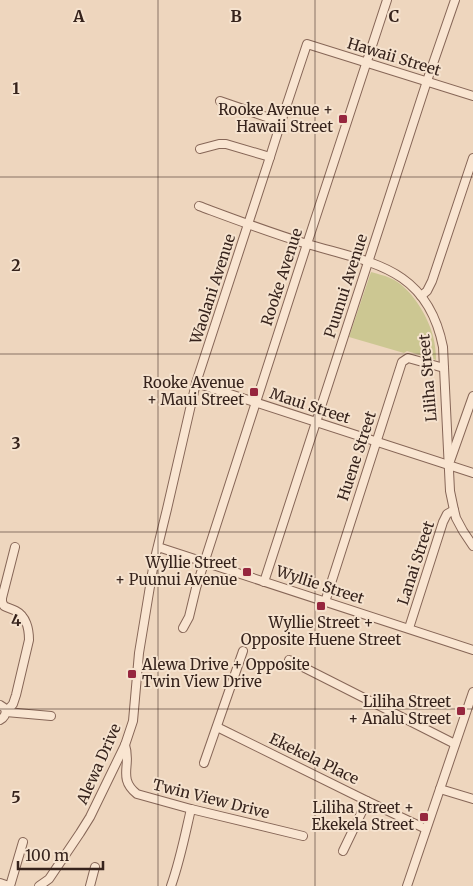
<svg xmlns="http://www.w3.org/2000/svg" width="473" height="886" font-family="Merriweather,serif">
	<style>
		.green { fill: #ccc792 }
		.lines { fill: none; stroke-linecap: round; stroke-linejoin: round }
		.minor-casing { stroke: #866657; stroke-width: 10 }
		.minor { stroke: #f9e5d1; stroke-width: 8 }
		.grid { fill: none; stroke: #36231c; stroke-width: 1; stroke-opacity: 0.55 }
		.poi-dot { fill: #96263e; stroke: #f5e2ce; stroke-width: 2 }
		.labels { text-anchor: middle; stroke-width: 4; stroke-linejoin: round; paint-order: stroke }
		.street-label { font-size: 15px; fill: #36231c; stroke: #f5e2ce }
		.poi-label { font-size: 15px; fill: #36231c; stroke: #f5e2ce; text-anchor: end }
		.grid-label { font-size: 16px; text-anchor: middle; font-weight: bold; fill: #36231c; stroke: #f5e2ce; stroke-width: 4; stroke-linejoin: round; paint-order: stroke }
	</style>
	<rect width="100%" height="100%" fill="#eed6be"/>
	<path class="green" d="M371 272C377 274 384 275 390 278 410 286 428 316 433 336 435 344 436 352 436 360L407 351 404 353 349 337Z"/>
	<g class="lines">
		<defs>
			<g id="minor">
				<polyline points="220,101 281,122"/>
				<polyline points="200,149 219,144 226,144 270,157"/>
				<path d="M199 206C234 219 268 232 304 243 370 263 427 266 443 347L450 491 454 510 456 518 463 531 473 546"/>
				<polyline points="421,296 427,291 432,281 473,158"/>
				<polyline points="196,383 473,473"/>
				<polyline points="450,461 473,396"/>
				<polyline points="158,547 473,650"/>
				<polyline points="264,582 427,81 455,0"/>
				<polyline points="325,602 402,362 408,358 444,368"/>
				<polyline points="183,628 189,617 196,588 307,244 387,0"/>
				<polyline points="409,628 443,522 447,514 454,510"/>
				<polyline points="289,660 455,744"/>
				<path d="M0 705 6 709C6 714 4 718 0 720"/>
				<path d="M6 712 13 704 16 695 29 640C29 629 26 616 16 611 12 609 8 608 4 606L2 602V598L15 547"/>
				<polyline points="6,712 51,716"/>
				<polyline points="217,727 367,801 426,829"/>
				<path d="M125 745C132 765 117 778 137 794L191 809 303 836"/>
				<polyline points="204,763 243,651"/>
				<polyline points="440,789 473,799"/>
				<polyline points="343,851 367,801"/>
				<polyline points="0,883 9,886"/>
				<polyline points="10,886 23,842"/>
				<polyline points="39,886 49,879 80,833 90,817 125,745 133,721 139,653 154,562 167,509 196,383 270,157 281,122 307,44 473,96"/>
				<polyline points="90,886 95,867"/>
				<path d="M171 886C180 861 185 835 191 809"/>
				<polyline points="407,886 473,692"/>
			</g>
		</defs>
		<use href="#minor" class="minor-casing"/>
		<use href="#minor" class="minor"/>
	</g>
	<path class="grid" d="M158 0V886M315 0V886M0 177H473M0 354H473M0 532H473M0 709H473"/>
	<g class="poi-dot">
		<rect x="338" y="114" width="10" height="10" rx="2.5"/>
		<rect x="249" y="387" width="10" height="10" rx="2.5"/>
		<rect x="242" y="567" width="10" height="10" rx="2.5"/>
		<rect x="316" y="601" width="10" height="10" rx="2.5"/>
		<rect x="127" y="669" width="10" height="10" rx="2.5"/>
		<rect x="456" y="706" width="10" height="10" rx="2.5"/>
		<rect x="419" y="812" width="10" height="10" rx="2.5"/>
	</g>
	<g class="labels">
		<g class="street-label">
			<text transform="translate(394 57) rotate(17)" y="5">Hawaii Street</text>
			<text transform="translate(282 277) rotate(-72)" y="5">Rooke Avenue</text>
			<text transform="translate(346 286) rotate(-72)" y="5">Puunui Avenue</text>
			<text transform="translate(213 289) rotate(-72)" y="5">Waolani Avenue</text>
			<text transform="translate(428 378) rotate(-95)" y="5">Liliha Street</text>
			<text transform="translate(310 406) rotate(18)" y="5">Maui Street</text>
			<text transform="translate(357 456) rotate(-72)" y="5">Huene Street</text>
			<text transform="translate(416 563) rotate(-72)" y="5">Lanai Street</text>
			<text transform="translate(320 585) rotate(18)" y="5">Wyllie Street</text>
			<text transform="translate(314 759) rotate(26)" y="5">Ekekela Place</text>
			<text transform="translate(99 764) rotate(-66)" y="5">Alewa Drive</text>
			<text transform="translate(211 799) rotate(14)" y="5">Twin View Drive</text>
		</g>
		<g class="poi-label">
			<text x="333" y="115">Rooke Avenue +<tspan x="333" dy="17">Hawaii Street</tspan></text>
			<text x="244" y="388">Rooke Avenue<tspan x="244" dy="17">+ Maui Street</tspan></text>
			<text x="237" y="568">Wyllie Street<tspan x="237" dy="17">+ Puunui Avenue</tspan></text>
			<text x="321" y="628" text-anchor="middle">Wyllie Street +<tspan x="321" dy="17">Opposite Huene Street</tspan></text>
			<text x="142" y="670" text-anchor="start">Alewa Drive + Opposite<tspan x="142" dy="17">Twin View Drive</tspan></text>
			<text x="451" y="707">Liliha Street<tspan x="451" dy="17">+ Analu Street</tspan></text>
			<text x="414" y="813">Liliha Street +<tspan x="414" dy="17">Ekekela Street</tspan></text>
		</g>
	</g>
	<g class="grid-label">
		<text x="79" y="22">A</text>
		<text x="236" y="22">B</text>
		<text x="394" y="22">C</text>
		<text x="16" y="94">1</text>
		<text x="16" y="271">2</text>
		<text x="16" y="449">3</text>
		<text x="16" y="626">4</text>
		<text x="16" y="803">5</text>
	</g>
	<path d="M18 861v8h85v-8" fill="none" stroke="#36231c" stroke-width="2.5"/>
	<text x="25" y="861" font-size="15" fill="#36231c" stroke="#f5e2ce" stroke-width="4" paint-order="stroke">100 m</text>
</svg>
